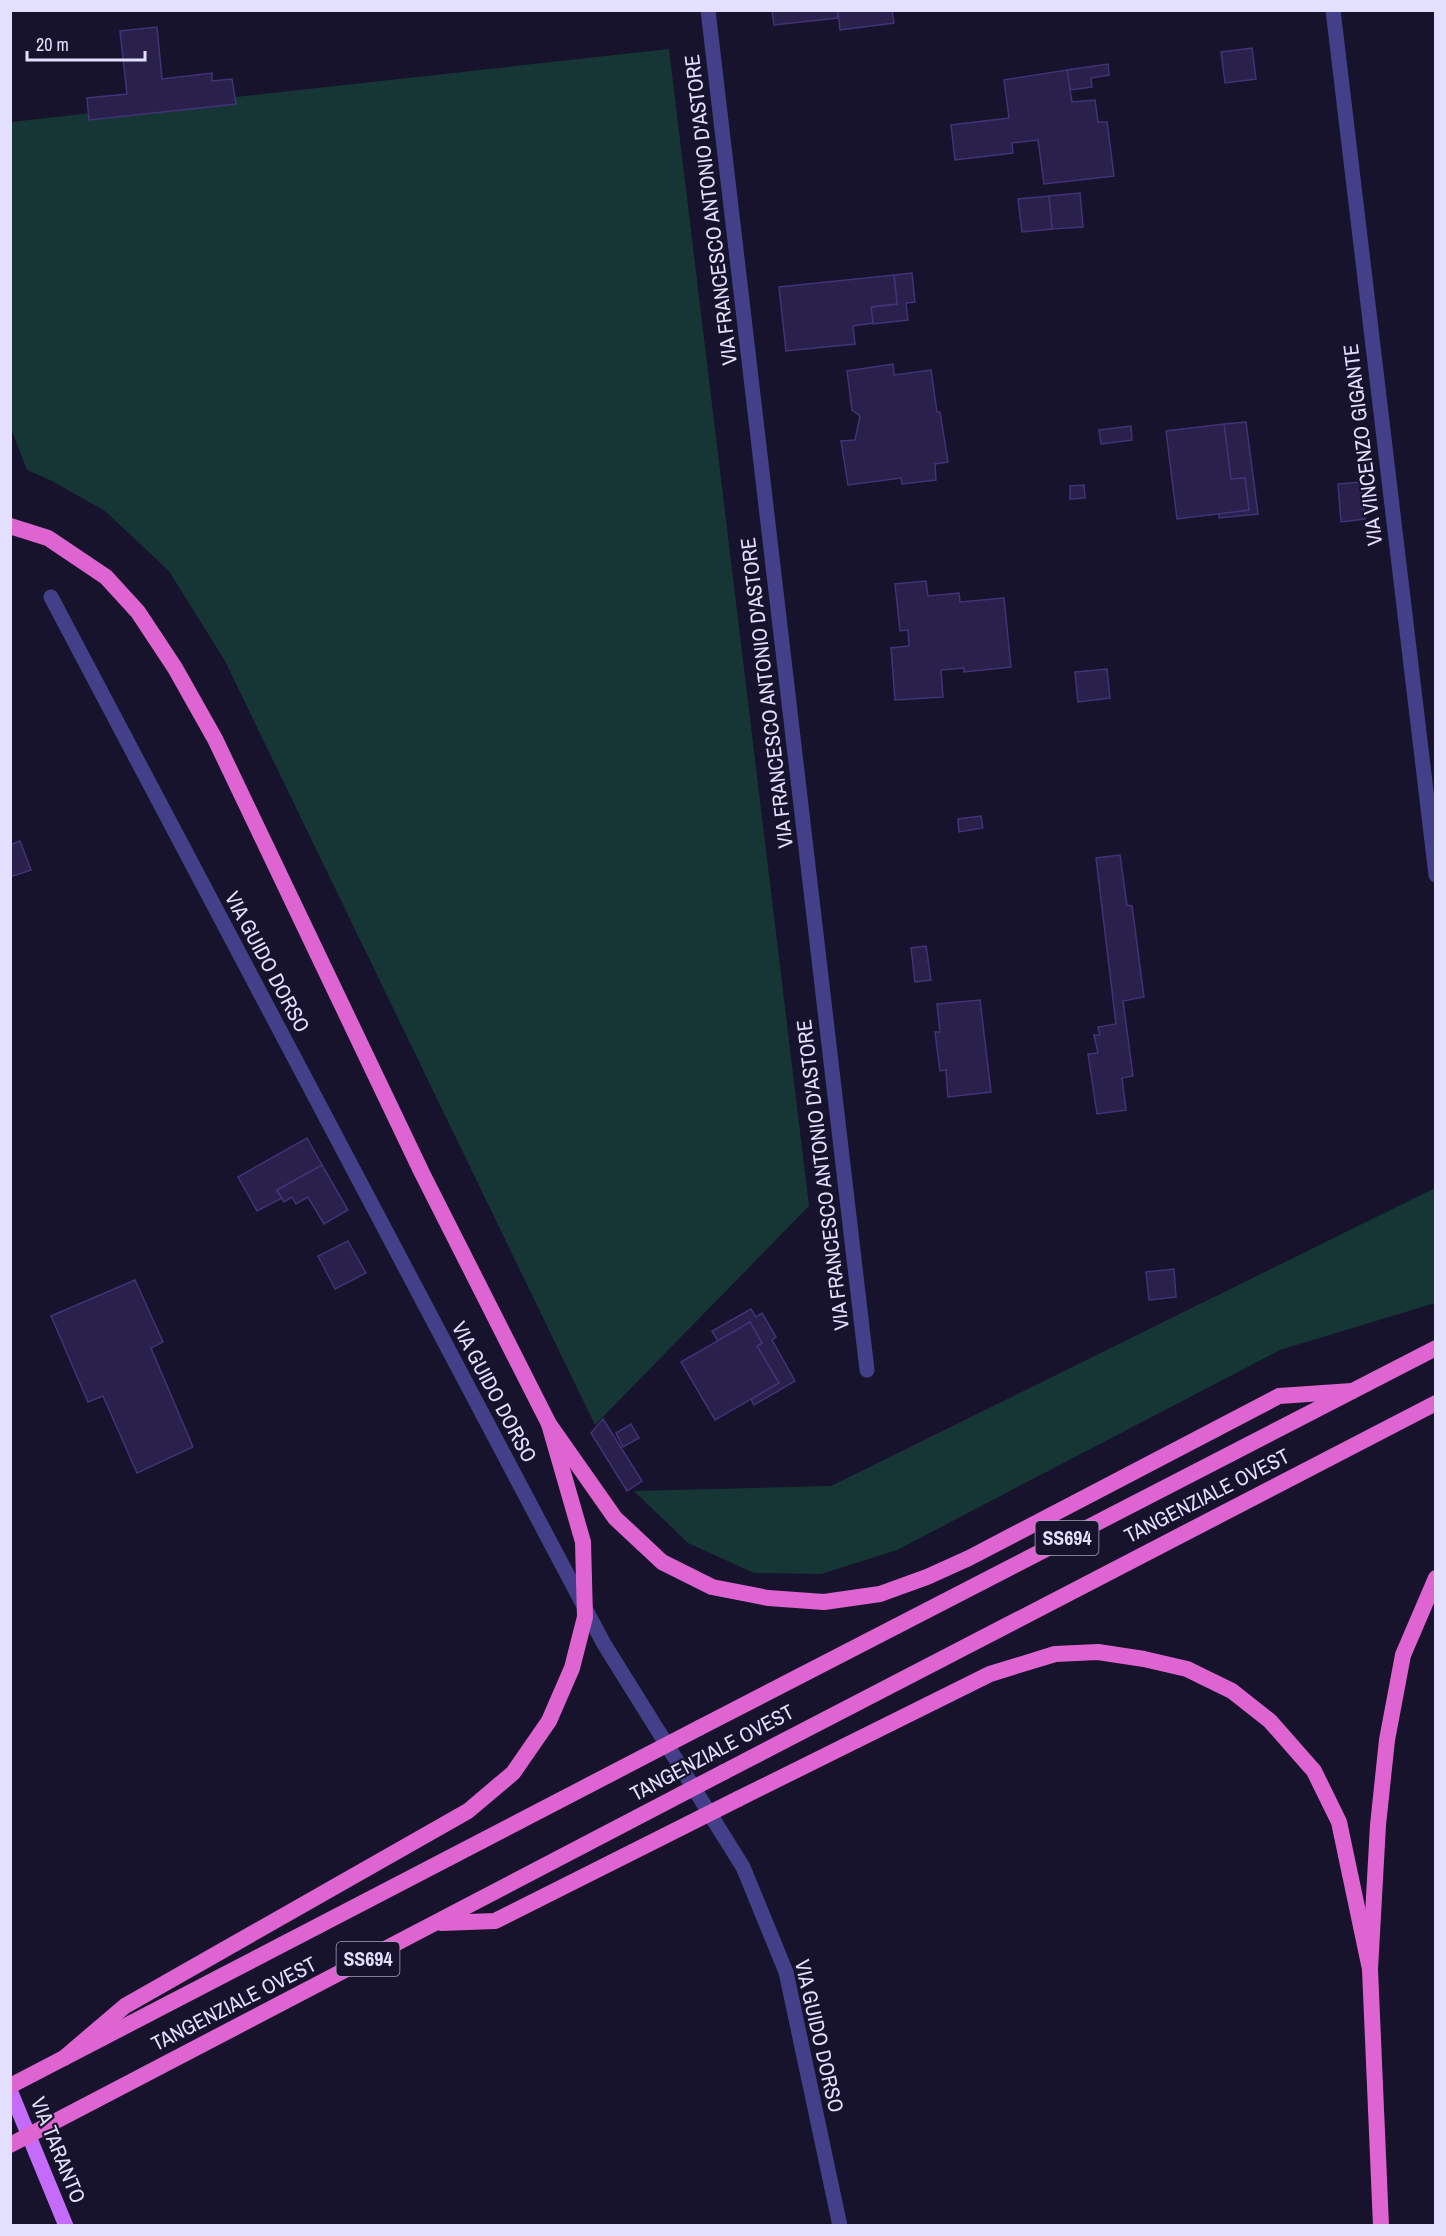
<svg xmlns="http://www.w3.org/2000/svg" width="1446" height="2236" font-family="'Archivo Narrow',sans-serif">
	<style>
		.green { fill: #163635 }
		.building { fill: #29204c; stroke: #403377; stroke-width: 1.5 }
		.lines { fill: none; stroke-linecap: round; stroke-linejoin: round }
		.minor { stroke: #434089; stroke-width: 15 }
		.primary { stroke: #c46bf9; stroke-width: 15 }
		.trunk { stroke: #de65d1; stroke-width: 16 }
		.trunk-bridge { stroke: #de65d1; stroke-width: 16 }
		.labels { text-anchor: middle; stroke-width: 4.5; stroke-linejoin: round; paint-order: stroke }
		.shield { fill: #17132c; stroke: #a6a2bf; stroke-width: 1.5 }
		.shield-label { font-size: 20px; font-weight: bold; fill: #e3dffe }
		.street-label { font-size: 21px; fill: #e3dffe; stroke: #17132c }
	</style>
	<rect width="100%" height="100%" fill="#17132c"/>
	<g class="green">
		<polygon points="669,49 809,1206 595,1425 225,661 169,571 105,511 50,480 27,470 11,428 11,122"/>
		<polygon points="1435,1188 1435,1303 1280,1350 897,1550 821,1574 754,1573 688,1543 634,1491 831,1486"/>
	</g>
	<g class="building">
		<polygon points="772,10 847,10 838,12 838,18 774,25"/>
		<polygon points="892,10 894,23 840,30 838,11"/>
		<polygon points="157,27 162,79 212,73 212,81 232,79 236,104 89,120 87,98 127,94 120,31"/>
		<polygon points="1252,48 1256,79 1225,83 1221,52"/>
		<polygon points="1108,64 1109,75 1091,78 1092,87 1070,90 1067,70"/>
		<polygon points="1067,70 1072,102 1095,100 1098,122 1107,122 1114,176 1044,184 1038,140 1012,143 1013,153 955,160 951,125 1009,118 1004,80"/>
		<polygon points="1080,193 1083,227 1052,229 1049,196"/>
		<polygon points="1049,196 1052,229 1022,232 1018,199"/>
		<polygon points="912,273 915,302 906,303 908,320 873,324 871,307 897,304 894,275"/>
		<polygon points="894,275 897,304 871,307 873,323 853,326 855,344 786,351 779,287"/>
		<polygon points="893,364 894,375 931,370 937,412 940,412 948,462 935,464 936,480 902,484 901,478 848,485 841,441 855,440 860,416 852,410 847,371"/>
		<polygon points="1246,422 1258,514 1219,518 1219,513 1249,510 1245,478 1231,479 1224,424"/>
		<polygon points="1224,424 1231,479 1245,478 1249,510 1177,519 1166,431"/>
		<polygon points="1131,426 1132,440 1101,444 1099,430"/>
		<polygon points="1361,482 1365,519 1341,522 1338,484"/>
		<polygon points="1084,485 1085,498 1070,499 1070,486"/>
		<polygon points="926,581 928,596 959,593 960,602 1004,598 1011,667 964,672 964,668 941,670 943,697 895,700 891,648 909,646 908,630 900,631 895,584"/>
		<polygon points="1107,669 1110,698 1078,702 1075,672"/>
		<polygon points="981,816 983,828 959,832 958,819"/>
		<polygon points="20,841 31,870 10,877 10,845"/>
		<polygon points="1120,855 1127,905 1132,906 1144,997 1123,1001 1133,1076 1122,1078 1126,1110 1097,1114 1088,1054 1098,1053 1094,1035 1100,1035 1098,1027 1116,1024 1096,858"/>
		<polygon points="926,946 931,980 915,982 911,948"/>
		<polygon points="980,1000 991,1092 948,1097 946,1070 940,1071 935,1032 940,1032 937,1004"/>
		<polygon points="307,1138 322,1165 277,1190 282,1198 257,1211 238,1177"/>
		<polygon points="322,1165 348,1210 324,1224 308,1197 296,1204 292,1197 284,1202 277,1190"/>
		<polygon points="348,1241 366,1273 335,1289 318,1256"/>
		<polygon points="1174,1269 1176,1297 1149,1300 1146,1272"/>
		<polygon points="135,1280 163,1342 151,1348 193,1447 137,1473 103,1396 88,1402 51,1316"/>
		<polygon points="751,1309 756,1317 762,1313 776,1337 772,1340 795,1381 754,1405 751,1399 779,1383 757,1346 762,1343 750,1322 718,1341 712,1331"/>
		<polygon points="750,1322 762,1343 757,1346 779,1383 715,1420 681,1362"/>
		<polygon points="603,1419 642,1481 627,1491 591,1433"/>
		<polygon points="631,1424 639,1438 623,1447 616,1433"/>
	</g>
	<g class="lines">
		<g class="minor">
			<polyline points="708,10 867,1370"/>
			<polyline points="1333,10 1436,875"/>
			<polyline points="51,597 604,1644 743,1867 786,1972 840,2226"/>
		</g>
		<polyline class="primary" points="10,2090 66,2226"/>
		<g class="trunk">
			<polyline points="10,526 48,538 106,577 138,612 175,668 215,739 422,1173 549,1424 615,1518 662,1562 712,1587 768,1598 824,1602 880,1594 927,1577 969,1558 1279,1396 1352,1391"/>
			<polyline points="699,1728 1436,1348"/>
			<polyline points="724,1772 1436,1403"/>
			<polyline points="738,1799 990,1674 1055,1654 1098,1652 1144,1659 1187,1669 1232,1691 1270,1721 1314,1771 1339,1822 1370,1969"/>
			<polyline points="1381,2226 1370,1969 1378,1825 1387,1740 1403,1655 1436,1578"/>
		</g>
		<g class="trunk-bridge">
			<polyline points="441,1923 495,1921 738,1799"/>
			<polyline points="64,2058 125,2006 468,1811 513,1773 549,1721 572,1668 585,1617 583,1542 549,1424"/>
			<polyline points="10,2086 699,1728"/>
			<polyline points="10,2145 724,1772"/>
		</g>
	</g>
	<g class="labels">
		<g class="shield">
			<rect x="1035.5" y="1521" width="63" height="34" rx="4.5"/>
			<rect x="336.5" y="1942" width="63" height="34" rx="4.5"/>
		</g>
		<g class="shield-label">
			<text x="1067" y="1545">SS694</text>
			<text x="368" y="1966">SS694</text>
		</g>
		<g class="street-label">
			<text transform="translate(711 210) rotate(-97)" y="7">VIA FRANCESCO ANTONIO D'ASTORE</text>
			<text transform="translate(1363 445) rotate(-97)" y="7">VIA VINCENZO GIGANTE</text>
			<text transform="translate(767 693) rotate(-97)" y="7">VIA FRANCESCO ANTONIO D'ASTORE</text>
			<text transform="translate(267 962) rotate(62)" y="7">VIA GUIDO DORSO</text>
			<text transform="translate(823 1175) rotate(-97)" y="7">VIA FRANCESCO ANTONIO D'ASTORE</text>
			<text transform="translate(494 1392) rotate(62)" y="7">VIA GUIDO DORSO</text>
			<text transform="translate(1207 1496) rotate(-27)" y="7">TANGENZIALE OVEST</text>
			<text transform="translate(712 1753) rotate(-28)" y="7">TANGENZIALE OVEST</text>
			<text transform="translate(234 2004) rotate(-27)" y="7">TANGENZIALE OVEST</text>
			<text transform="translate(819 2036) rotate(77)" y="7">VIA GUIDO DORSO</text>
			<text transform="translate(58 2150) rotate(68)" y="7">VIA TARANTO</text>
		</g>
	</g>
	<rect width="1446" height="2236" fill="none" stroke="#e3dffe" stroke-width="24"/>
	<path d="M27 51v9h118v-9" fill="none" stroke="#e3dffe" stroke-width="3"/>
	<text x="36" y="51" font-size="18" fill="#e3dffe" stroke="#17132c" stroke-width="4.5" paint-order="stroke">20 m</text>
</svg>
